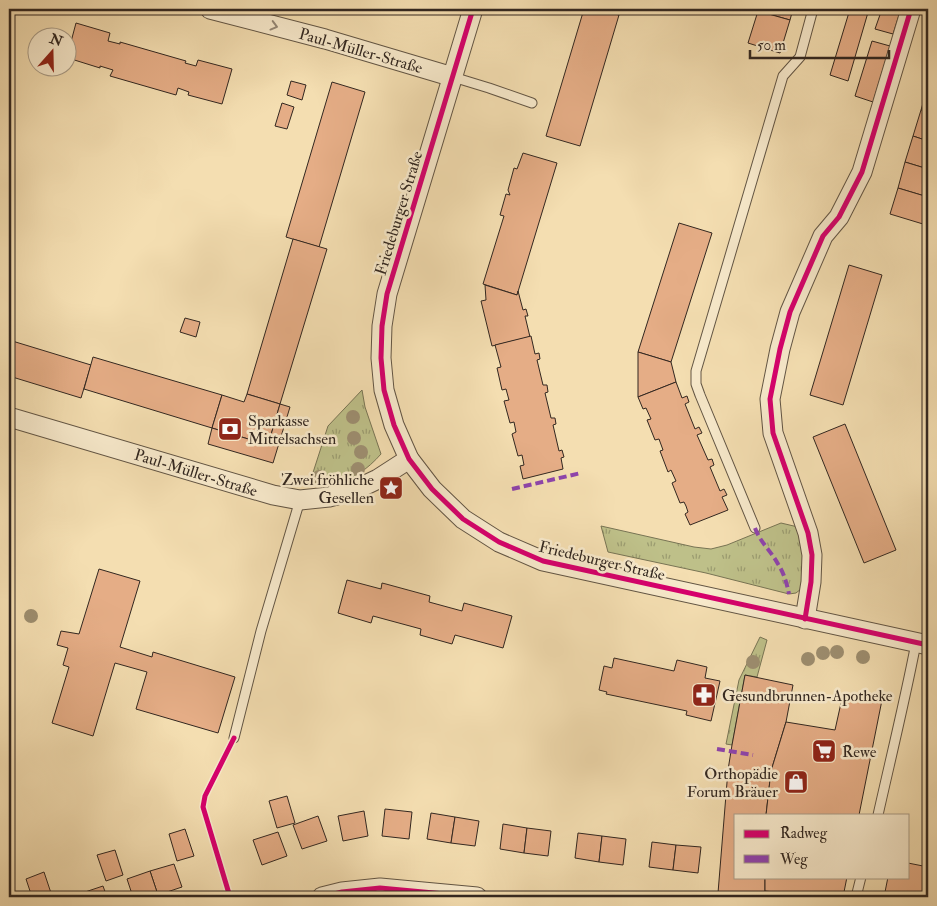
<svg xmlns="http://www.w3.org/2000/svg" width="937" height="906" font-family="'IM FELL Double Pica',serif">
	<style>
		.grass { fill: url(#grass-tufts); stroke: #787454 }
		.building { fill: #e5ad86; stroke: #322720 }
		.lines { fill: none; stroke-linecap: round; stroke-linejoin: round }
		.lane-casing { stroke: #625544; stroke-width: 11 }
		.street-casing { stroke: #625544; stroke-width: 21 }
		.lane { stroke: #f8eacc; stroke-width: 9 }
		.street { stroke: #f8eacc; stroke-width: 19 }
		.quiet { stroke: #8e44ad; stroke-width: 4; stroke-dasharray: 8 4; stroke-linecap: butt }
		.cycleway-casing { stroke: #f8eacc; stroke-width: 8 }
		.cycleway { stroke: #d6006c; stroke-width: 5 }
		.tree { fill: #9d8e70 }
		.oneway { stroke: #958876 }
		.labels { text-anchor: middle; stroke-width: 5; stroke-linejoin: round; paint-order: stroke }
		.street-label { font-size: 16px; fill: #322720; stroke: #f8eacc }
		.poi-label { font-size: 16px; fill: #322720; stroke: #f8eacc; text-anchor: start }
	</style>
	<defs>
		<pattern id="grass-tufts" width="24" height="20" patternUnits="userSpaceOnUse" patternTransform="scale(1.25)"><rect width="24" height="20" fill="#bec089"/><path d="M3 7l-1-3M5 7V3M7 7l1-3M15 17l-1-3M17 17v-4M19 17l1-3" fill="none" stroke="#9b9c70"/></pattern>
	</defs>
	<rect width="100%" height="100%" fill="#f4deb1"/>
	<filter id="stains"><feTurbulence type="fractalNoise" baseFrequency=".004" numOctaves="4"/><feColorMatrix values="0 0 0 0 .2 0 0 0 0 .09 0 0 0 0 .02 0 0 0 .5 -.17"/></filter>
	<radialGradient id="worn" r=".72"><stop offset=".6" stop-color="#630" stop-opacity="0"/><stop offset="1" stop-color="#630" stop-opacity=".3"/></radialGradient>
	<g class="grass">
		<path d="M362 390 365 407 381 454C368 469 350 482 330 485 323 486 316 485 309 485L328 426Z"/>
		<polygon points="781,523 798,527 803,545 803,581 801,589 796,593 789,594 706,573 608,552 601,526 694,547 711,549 727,545"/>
		<polygon points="760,637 767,640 757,677 745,675 732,745 726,744 739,680"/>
	</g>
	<g class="building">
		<polygon points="379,9 396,9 395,13"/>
		<polygon points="584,9 598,9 619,15 580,146 546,136"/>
		<polygon points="598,9 621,9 619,15"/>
		<polygon points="758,9 793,9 790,20 758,11"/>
		<polygon points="850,9 869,9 848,81 830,75"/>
		<polygon points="882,9 901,9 893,34 875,29"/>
		<polygon points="758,11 790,20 780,53 748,43"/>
		<polygon points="76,23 110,33 108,41 120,44 120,42 186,61 185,63 196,66 198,60 232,69 222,104 188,95 189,92 178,88 176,95 110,76 113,70 100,66 100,68 68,58 68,53"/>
		<polygon points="872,41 890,46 873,102 855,96"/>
		<polygon points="291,81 306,85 302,100 287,95"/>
		<polygon points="332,82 365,92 319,247 286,237"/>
		<polygon points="928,86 928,112 921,110"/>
		<polygon points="282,103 294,107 287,129 275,126"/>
		<polygon points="921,110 928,112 928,141 913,136"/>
		<polygon points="913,136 928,141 928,169 905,162"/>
		<polygon points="523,153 557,163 517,295 483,284 504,216 500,215 506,194 510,195 508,190 514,168 517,169"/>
		<polygon points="905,162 928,169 928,197 898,188"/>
		<polygon points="898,188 928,197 928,207 923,224 890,214"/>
		<polygon points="679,223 712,233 671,362 638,352"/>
		<polygon points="293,239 327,249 280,404 247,394"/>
		<polygon points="849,265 882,275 843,405 810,395"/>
		<polygon points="485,285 517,295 518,291 523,310 526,309 528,316 525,316 530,337 492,346 481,301 486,300"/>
		<polygon points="185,318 200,322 196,337 180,332"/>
		<polygon points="531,336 535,354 539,353 540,359 537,360 543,385 547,385 548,392 545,393 551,418 555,418 556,424 553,425 559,451 562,450 564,457 561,458 563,469 523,479 520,466 524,465 522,455 518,456 512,434 516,432 514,422 510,423 504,401 509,400 506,389 502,390 497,368 501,367 495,345"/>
		<polygon points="9,340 91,365 81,398 9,376"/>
		<polygon points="638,352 671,362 676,382 638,397"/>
		<polygon points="93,357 222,395 212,428 84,389"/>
		<polygon points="676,382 682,398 687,396 689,402 685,404 695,429 699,427 702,433 697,435 708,460 712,459 714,465 710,467 720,491 724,489 727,495 722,497 728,510 690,525 685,514 688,512 686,506 684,502 680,503 672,483 676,481 671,470 668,472 660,451 663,450 659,439 655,440 647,420 651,419 646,408 643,409 638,397"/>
		<polygon points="247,394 280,404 268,445 212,428 222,395 244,402"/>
		<polygon points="280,404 290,407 273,463 208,444 212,428 268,445"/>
		<polygon points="845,424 896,550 864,563 813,437"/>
		<polygon points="99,569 140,581 120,647 152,657 153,652 235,677 218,733 136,709 147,672 115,663 93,736 52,723 69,667 63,665 68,648 57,645 61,631 79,634"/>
		<polygon points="347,580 381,589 382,583 386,584 430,596 429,602 462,611 464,603 512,616 503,648 455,635 452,644 420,635 421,629 373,616 371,623 338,613"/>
		<polygon points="614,658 674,671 677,660 707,667 705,678 720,681 711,721 686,715 687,711 606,694 607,692 599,690 604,666 612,668"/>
		<polygon points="745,675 793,685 786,722 771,771 766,815 736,815 736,877 765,877 765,897 754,897 718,893 728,770 732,745"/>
		<polygon points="843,694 883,695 859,815 766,815 771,771 786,722 835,730"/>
		<polygon points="9,762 14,779 9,781"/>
		<polygon points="287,796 295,823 277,828 269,801"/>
		<polygon points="385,809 412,812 409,839 382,836"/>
		<polygon points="364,811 368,836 343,841 338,816"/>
		<polygon points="431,813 455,817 451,843 427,839"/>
		<polygon points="318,816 327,841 302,849 293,825"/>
		<polygon points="455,817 479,821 475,846 451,843"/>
		<polygon points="503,824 527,828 524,853 500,849"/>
		<polygon points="527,828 551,831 548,856 524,853"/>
		<polygon points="185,829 194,856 177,861 169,834"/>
		<polygon points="278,832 287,856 262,865 253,840"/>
		<polygon points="578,833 602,836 599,862 575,858"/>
		<polygon points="602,836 626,839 623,865 599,862"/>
		<polygon points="652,842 676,845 673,870 649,867"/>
		<polygon points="676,845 701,847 698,873 673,870"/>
		<polygon points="115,850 123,875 106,881 97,855"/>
		<polygon points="908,863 928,867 928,897 884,897 888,877 908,877"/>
		<polygon points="174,864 182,887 158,895 150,871"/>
		<polygon points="150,871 158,895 151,897 133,897 127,879"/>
		<polygon points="44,872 52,896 49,897 32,897 26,879"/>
		<polygon points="765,877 847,877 843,897 822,897 765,891"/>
		<polygon points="103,886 107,897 80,897 79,894"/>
	</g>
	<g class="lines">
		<defs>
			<g id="lane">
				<polyline points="453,77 489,88 532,103"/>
				<polyline points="755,528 700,395 696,384 696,371 783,76 800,57 813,9"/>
				<polyline points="234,738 261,631 300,500"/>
				<path d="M878 815C891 757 905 700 916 643"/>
				<polyline points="856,897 861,877"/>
			</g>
			<g id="street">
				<polyline points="210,9 325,39 453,77"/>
				<polyline points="473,9 387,294 382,326 381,358 384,390 394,425 409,459 432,489 463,519 499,542 543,561 928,645"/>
				<polyline points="9,417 273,495 300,500 329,497 355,490 378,479 409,459"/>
				<polyline points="805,619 811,582 812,555 808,533 773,433 770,399 780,349 790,312 823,236 839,217 862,172 911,9"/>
				<polyline points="322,897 342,892 380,888 477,897"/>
			</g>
		</defs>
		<use href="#lane" class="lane-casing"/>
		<use href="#street" class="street-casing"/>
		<use href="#lane" class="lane"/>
		<use href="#street" class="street"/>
		<g class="quiet">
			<polyline points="925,248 928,244"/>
			<polyline points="512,489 581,473"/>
			<path d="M755 528C760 542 771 551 778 564 784 573 787 584 789 594"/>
			<polyline points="717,749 753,755"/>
		</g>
		<defs>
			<g id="cycleway">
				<polyline points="473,9 387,294 382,326 381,358 384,390 394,425 409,459 432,489 463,519 499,542 543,561 928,645"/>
				<polyline points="805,619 811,582 812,555 808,533 773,433 770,399 780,349 790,312 823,236 839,217 862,172 911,9"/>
				<polyline points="230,897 203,807 205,796 234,738"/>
				<polyline points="322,897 342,892 380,888 477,897"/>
			</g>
		</defs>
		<use href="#cycleway" class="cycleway-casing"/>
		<use href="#cycleway" class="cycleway"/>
	</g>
	<g class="tree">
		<circle cx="353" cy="417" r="7"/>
		<circle cx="354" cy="438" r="7"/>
		<circle cx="361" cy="452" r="7"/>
		<circle cx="358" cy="469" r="7"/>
		<circle cx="319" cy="477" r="7"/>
		<circle cx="31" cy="616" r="7"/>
		<circle cx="837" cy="652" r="7"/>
		<circle cx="823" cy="653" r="7"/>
		<circle cx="863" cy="657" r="7"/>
		<circle cx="808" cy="659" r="7"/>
		<circle cx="753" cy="662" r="7"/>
	</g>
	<defs><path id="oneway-chevron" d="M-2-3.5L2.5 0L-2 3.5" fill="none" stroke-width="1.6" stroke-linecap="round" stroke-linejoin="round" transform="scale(1.25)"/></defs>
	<use class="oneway" href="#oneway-chevron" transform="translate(274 26) rotate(15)"/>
	<defs>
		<symbol id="bank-square" viewBox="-11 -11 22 22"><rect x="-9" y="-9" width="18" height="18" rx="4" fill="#8f2418" stroke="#f8eacc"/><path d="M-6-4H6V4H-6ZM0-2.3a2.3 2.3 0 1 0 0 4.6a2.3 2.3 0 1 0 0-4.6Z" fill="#fff"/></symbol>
		<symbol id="sight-square" viewBox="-11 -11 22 22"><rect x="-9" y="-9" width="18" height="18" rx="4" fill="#8f2418" stroke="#f8eacc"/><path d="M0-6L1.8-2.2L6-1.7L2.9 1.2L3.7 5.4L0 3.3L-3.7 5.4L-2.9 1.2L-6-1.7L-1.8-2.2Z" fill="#fff"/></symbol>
		<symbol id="pharmacy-square" viewBox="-11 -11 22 22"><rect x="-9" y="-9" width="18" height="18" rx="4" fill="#8f2418" stroke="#f8eacc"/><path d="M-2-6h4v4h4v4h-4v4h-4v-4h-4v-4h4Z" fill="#fff"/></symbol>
		<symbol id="supermarket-square" viewBox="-11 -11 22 22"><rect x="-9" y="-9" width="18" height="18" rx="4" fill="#8f2418" stroke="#f8eacc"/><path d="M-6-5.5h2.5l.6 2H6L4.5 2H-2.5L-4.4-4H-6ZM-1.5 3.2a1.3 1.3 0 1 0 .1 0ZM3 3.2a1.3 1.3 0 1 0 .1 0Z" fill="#fff"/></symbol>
		<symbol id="shop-square" viewBox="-11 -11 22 22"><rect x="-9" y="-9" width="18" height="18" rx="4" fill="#8f2418" stroke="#f8eacc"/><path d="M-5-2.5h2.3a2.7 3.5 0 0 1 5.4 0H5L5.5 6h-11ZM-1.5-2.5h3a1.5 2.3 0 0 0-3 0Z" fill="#fff"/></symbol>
	</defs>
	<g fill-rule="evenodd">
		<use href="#bank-square" x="216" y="415" width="28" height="28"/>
		<use href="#sight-square" x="377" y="474" width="28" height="28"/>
		<use href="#pharmacy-square" x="690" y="681" width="28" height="28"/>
		<use href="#supermarket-square" x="810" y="737" width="28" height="28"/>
		<use href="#shop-square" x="782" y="768" width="28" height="28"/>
	</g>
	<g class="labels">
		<g class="street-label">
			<text transform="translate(361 50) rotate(16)" y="6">Paul-Müller-Straße</text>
			<text transform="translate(398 213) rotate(-73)" y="6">Friedeburger Straße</text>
			<text transform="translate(196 472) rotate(17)" y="6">Paul-Müller-Straße</text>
			<text transform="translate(602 560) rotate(13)" y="6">Friedeburger Straße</text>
		</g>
		<g class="poi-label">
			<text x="248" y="426">Sparkasse<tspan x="248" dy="18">Mittelsachsen</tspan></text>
			<text x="374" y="485" text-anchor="end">Zwei fröhliche<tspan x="374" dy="18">Gesellen</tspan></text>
			<text x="722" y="701">Gesundbrunnen-Apotheke</text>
			<text x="842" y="757">Rewe</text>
			<text x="778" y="779" text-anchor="end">Orthopädie<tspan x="778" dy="18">Forum Bräuer</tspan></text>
		</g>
	</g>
	<rect width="937" height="906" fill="none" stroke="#f4deb1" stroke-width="30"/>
	<rect x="10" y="10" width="917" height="886" fill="none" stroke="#322720" stroke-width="2.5"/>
	<rect x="15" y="15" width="907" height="876" fill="none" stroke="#322720"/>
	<rect x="734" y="814" width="175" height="65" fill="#f8eacc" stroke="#a99c87"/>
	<rect x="744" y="830" width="25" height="8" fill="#d6006c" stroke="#a99c87"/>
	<text x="780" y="838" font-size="15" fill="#322720">Radweg</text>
	<rect x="744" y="855" width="25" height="8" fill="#8e44ad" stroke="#a99c87"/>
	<text x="780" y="864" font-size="15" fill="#322720">Weg</text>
	<g transform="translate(52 52) rotate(20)"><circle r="24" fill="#f8eacc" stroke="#a99c87"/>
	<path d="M0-4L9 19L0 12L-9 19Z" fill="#8f2418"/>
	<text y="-8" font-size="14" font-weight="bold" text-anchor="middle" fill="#322720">N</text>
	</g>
	<path d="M750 50v8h139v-8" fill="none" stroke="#322720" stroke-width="2.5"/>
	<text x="757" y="50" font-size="15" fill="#322720" stroke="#f8eacc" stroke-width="4" paint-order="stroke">50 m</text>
	<rect width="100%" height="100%" filter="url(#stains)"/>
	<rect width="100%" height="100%" fill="url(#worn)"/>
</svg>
